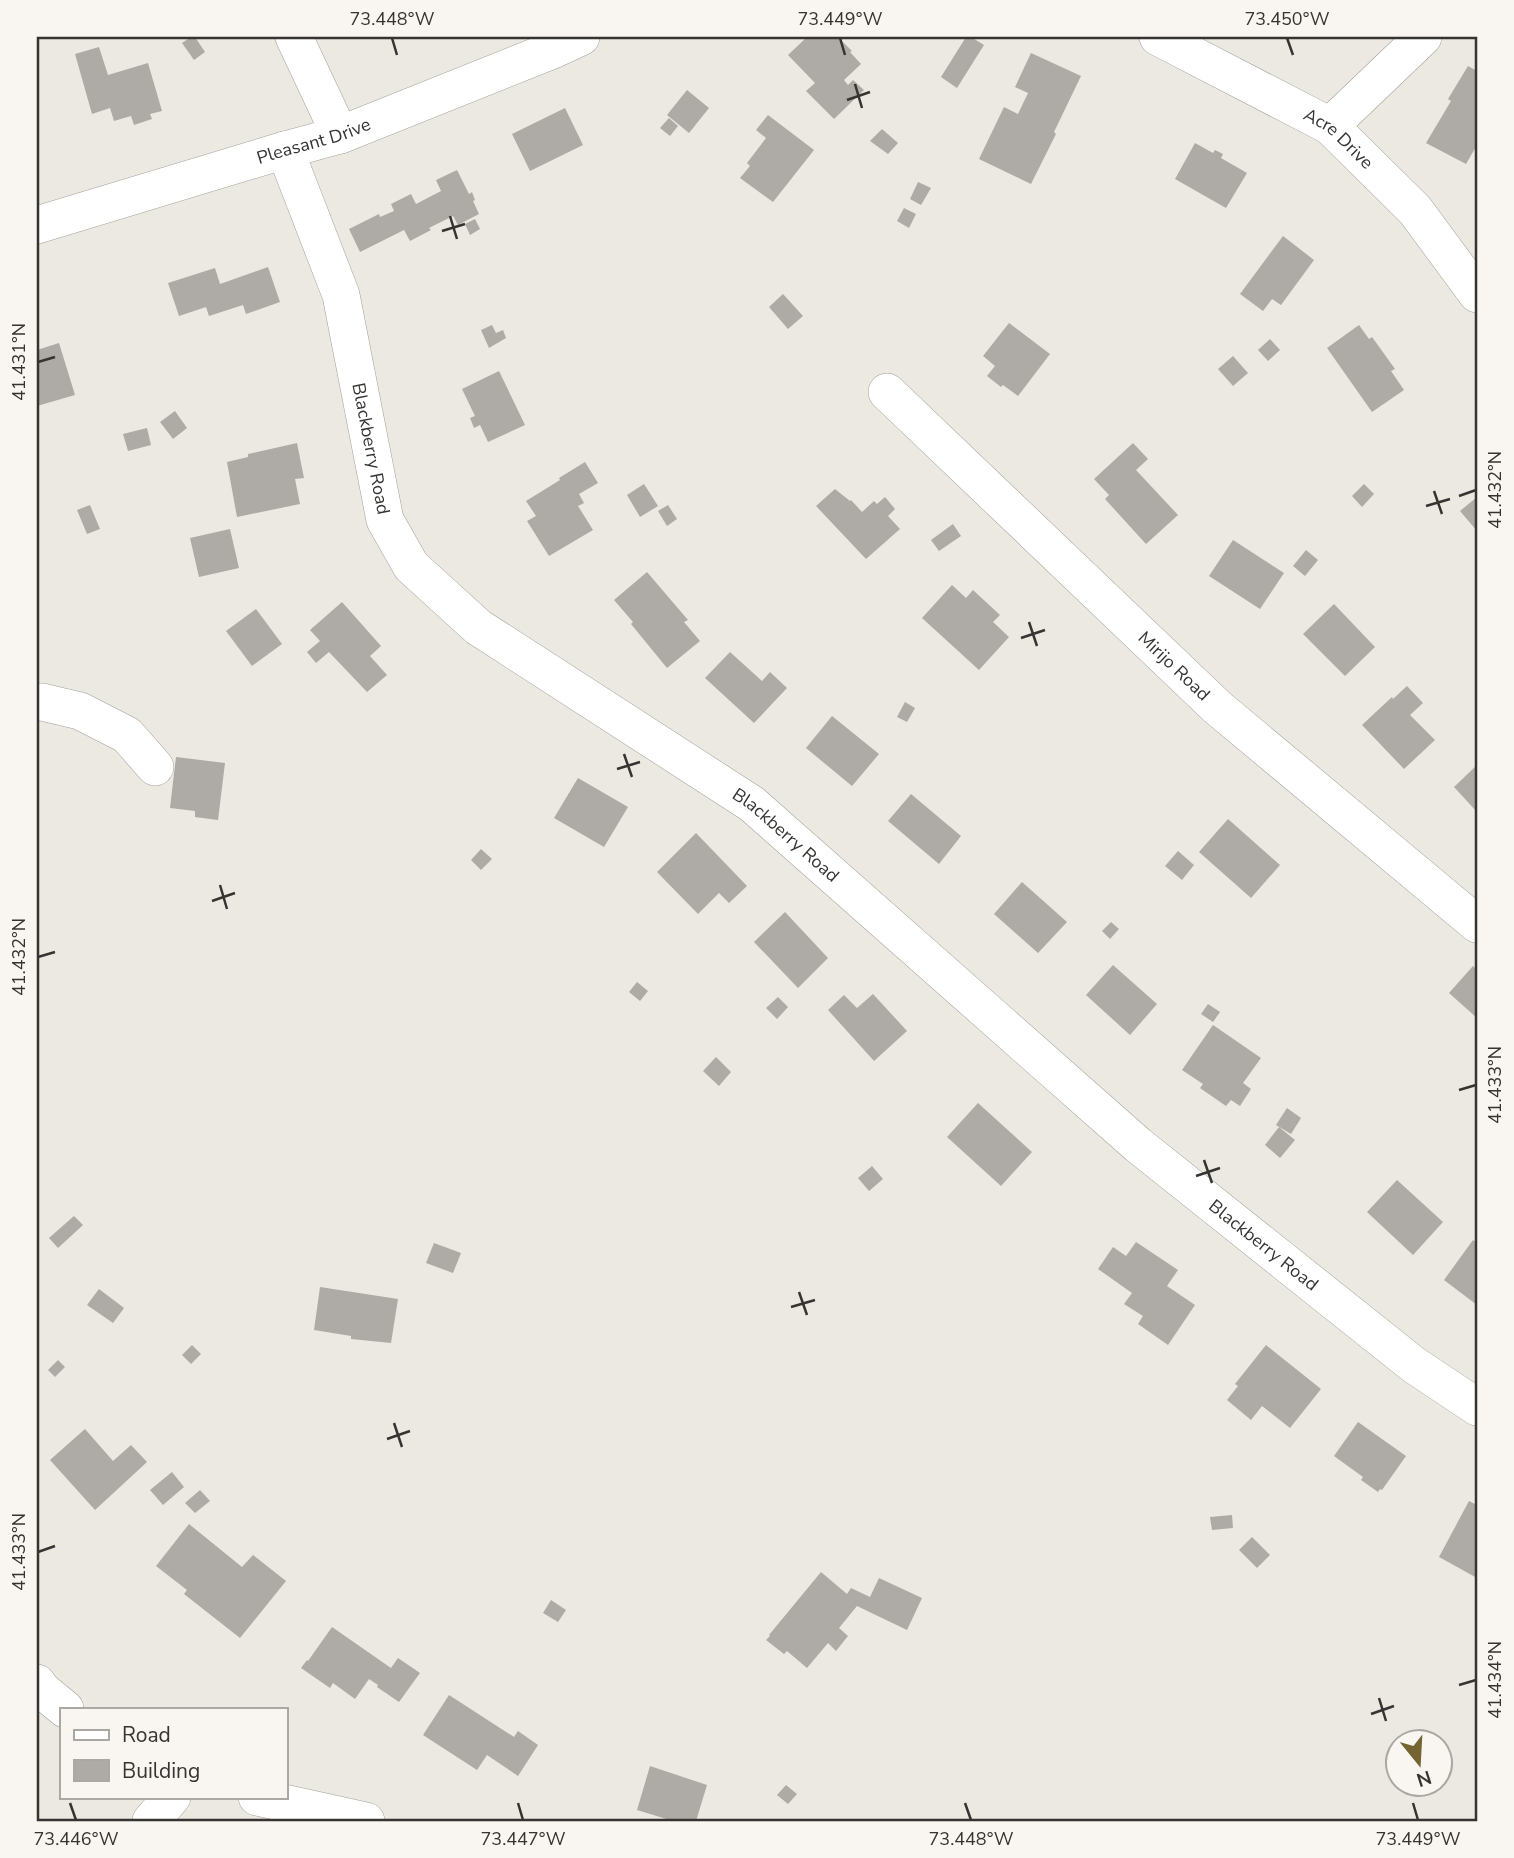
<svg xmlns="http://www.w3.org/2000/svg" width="1514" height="1858" font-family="'Nunito Sans',sans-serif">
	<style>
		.building { fill: #aeaaa5 }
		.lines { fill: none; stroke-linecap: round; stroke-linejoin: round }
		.minor-casing { stroke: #a4a09b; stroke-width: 38 }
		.minor { stroke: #fff; stroke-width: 37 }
		.ticks { fill: none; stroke: #363432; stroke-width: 2.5 }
		.labels { text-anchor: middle; stroke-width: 5; stroke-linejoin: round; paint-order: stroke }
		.street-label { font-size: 18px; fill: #363432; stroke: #f9f5f0 }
		.neatline { fill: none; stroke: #363432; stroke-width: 2.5 }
		.ticks-label { font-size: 18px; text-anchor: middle; fill: #363432 }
	</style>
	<rect width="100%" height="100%" fill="#ece8e2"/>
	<g class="building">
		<polygon points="191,37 195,37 205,52 194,60 182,43"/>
		<polygon points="807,37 845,37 841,40 852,51 850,52 861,64 844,80 848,85 853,80 864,90 834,119 806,91 815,83 788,55"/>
		<polygon points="966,37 971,37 984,45 957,88 941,77"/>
		<polygon points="99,47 108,75 148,63 162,111 150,114 152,119 134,125 131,116 114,121 110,108 92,114 75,54"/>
		<polygon points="1031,53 1081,76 1054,132 1056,134 1031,184 979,159 1004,107 1018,114 1028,93 1015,87"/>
		<polygon points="1468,66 1477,71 1477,145 1466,164 1426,143 1451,101 1448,99"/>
		<polygon points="687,90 709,108 689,133 667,115"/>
		<polygon points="565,108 583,145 530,171 512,134"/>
		<polygon points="768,115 814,150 773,202 740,178 750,166 747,163 766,138 756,130"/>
		<polygon points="669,118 678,126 670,136 660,128"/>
		<polygon points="882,129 898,143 888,154 870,141"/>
		<polygon points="1195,143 1213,153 1215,150 1223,154 1221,158 1247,173 1226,208 1175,179"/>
		<polygon points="457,170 469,194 472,192 475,200 473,201 479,214 458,225 453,216 429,228 431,230 410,241 404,230 360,252 349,229 379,214 380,217 394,211 391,204 411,194 416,204 441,191 436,180"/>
		<polygon points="918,182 931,188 921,205 910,199"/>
		<polygon points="904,208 916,214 909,228 897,221"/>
		<polygon points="475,219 480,229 470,235 465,224"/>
		<polygon points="1283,236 1314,260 1281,305 1272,299 1263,311 1240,294"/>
		<polygon points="268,267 280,302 246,314 243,305 209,316 206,307 179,316 168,283 215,268 220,284"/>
		<polygon points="783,294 803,316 788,329 769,307"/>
		<polygon points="1009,323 1050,354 1018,396 1003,385 1001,387 987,376 995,366 983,356"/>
		<polygon points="492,325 496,333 503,330 506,338 489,348 481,330"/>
		<polygon points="1359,325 1369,339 1372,337 1395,369 1391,371 1404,390 1372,412 1327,348"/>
		<polygon points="1270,339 1280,350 1268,361 1258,350"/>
		<polygon points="59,343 75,395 37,406 37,350"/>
		<polygon points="1233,356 1248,373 1233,386 1218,369"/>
		<polygon points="499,371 525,425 488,442 480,425 474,428 470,418 475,416 462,389"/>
		<polygon points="175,411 187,428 173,439 160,422"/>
		<polygon points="147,428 151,445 128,451 123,434"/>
		<polygon points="297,443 304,478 295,479 300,504 237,517 227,462 248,457 248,454"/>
		<polygon points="1133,443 1148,459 1136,470 1178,515 1146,544 1105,499 1109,495 1094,479"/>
		<polygon points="585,462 598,483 579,494 584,503 578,506 593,530 549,556 527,521 536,516 526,501 560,480 559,478"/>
		<polygon points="644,484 658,506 640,517 627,495"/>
		<polygon points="1364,484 1374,494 1362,507 1352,496"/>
		<polygon points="835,489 850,501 851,500 862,512 874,501 877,504 885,497 895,509 888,516 900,529 866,559 816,506"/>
		<polygon points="1477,497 1477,531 1460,511"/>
		<polygon points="90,505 100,529 87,534 77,510"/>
		<polygon points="668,505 677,519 667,526 658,511"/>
		<polygon points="953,524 961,536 939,551 931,540"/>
		<polygon points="230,529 239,568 199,577 190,538"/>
		<polygon points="1233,540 1284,573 1260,609 1209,576"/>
		<polygon points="1306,550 1318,560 1305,576 1293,566"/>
		<polygon points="647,572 688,620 684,622 700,641 667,668 631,624 633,622 614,600"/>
		<polygon points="952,585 966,598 973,590 1000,615 993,622 1009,637 979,670 922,618"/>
		<polygon points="342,602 381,646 370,656 387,675 367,692 329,652 316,663 307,652 320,641 310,630"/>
		<polygon points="1334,604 1375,647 1345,676 1303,634"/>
		<polygon points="256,609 282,644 252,666 226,631"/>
		<polygon points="730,652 762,681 770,672 787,688 754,723 705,678"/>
		<polygon points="1407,686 1423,703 1410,715 1435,740 1404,769 1362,725 1392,697 1393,699"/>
		<polygon points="905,702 915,708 907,722 897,717"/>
		<polygon points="832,716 879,754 852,786 806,748"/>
		<polygon points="176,757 225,763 218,820 195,817 195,811 170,808"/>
		<polygon points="1477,765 1477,812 1454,787"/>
		<polygon points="578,778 628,807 604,847 554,818"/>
		<polygon points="911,794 961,836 939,864 888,821"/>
		<polygon points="1228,819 1280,865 1251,898 1199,852"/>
		<polygon points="696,833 747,886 729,903 719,893 698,914 657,872"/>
		<polygon points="481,849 492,859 481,870 471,860"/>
		<polygon points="1178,851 1194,865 1182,880 1165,866"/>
		<polygon points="1022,882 1067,922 1038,953 994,914"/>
		<polygon points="785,912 828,958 798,988 754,942"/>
		<polygon points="1111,922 1119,929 1110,939 1102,931"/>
		<polygon points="1113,965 1157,1004 1130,1035 1086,995"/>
		<polygon points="1473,966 1477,970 1477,1018 1449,993"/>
		<polygon points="637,982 648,991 640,1001 629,992"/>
		<polygon points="873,994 907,1031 874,1061 828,1010 844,995 857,1008"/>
		<polygon points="778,997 788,1007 777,1019 766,1008"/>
		<polygon points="1208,1004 1220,1012 1213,1022 1201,1014"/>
		<polygon points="1213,1025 1261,1058 1243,1083 1251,1089 1240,1106 1231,1100 1226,1106 1200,1088 1203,1084 1182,1070"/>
		<polygon points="716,1057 731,1072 719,1086 703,1071"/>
		<polygon points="978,1103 1032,1152 1001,1186 947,1137"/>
		<polygon points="1287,1108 1301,1118 1291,1134 1276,1125"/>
		<polygon points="1279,1127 1295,1140 1280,1158 1265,1145"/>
		<polygon points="872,1166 883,1179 869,1191 858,1178"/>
		<polygon points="1397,1180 1443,1222 1413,1255 1367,1212"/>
		<polygon points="74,1216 83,1225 58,1248 49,1238"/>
		<polygon points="1473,1240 1477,1243 1477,1305 1444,1280"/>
		<polygon points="1136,1242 1178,1270 1167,1286 1195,1305 1168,1345 1138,1324 1143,1316 1124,1304 1132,1293 1098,1269 1113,1247 1126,1256"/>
		<polygon points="434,1243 461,1253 453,1273 426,1263"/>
		<polygon points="320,1287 398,1299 391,1343 351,1339 351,1336 314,1330"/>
		<polygon points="99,1289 124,1308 113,1323 87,1305"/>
		<polygon points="192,1345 201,1354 191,1364 182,1355"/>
		<polygon points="1266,1345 1321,1389 1290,1428 1262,1406 1251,1420 1227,1400 1238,1386 1235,1384"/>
		<polygon points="58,1360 65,1367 55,1377 48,1370"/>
		<polygon points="1358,1422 1406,1456 1382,1490 1380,1489 1378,1492 1361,1480 1363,1477 1334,1456"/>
		<polygon points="85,1429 113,1461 131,1445 147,1462 95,1510 50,1460"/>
		<polygon points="172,1472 184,1487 163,1505 150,1490"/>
		<polygon points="200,1490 210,1501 195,1513 185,1503"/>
		<polygon points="1469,1501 1477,1505 1477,1578 1439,1557"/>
		<polygon points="1232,1515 1233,1528 1212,1530 1210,1517"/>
		<polygon points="189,1524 242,1567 253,1555 286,1581 240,1638 184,1594 187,1590 156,1566"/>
		<polygon points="1252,1537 1270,1555 1257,1568 1239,1550"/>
		<polygon points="821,1572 847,1594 851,1588 870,1597 879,1578 922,1598 907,1630 857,1606 839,1628 848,1636 836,1651 828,1643 807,1668 787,1651 784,1654 766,1640 770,1636 769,1635"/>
		<polygon points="551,1600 566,1610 558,1622 543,1613"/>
		<polygon points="332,1627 391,1668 398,1658 420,1673 399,1702 377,1687 378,1685 369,1679 355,1699 333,1683 330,1688 301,1668 307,1660 308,1661"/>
		<polygon points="449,1695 514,1737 518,1731 538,1745 518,1776 487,1755 477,1770 423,1735"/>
		<polygon points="650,1766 707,1785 696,1821 673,1821 637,1810"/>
		<polygon points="786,1785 797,1794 788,1804 777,1795"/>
	</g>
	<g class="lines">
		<defs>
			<g id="minor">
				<polyline points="294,37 340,135"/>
				<path id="s1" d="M1158 37 1330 126 1415 210 1477 294"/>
				<polyline points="1330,126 1423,37"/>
				<path id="s2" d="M285 150 341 295 385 520 411 566 478 627 752 804 1138 1145 1414 1365 1477 1407"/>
				<path id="s3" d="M37 225 285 150 340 135 555 49 581 37"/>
				<path id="s4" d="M887 392 1217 707 1477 924"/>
				<polyline points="37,702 42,702 80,711 127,735 155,767"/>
				<polyline points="37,1683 42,1690 65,1709"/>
				<polyline points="257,1797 366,1821"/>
				<polyline points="151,1821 172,1797"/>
			</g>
		</defs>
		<use href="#minor" class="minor-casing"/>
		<use href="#minor" class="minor"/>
	</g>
	<path class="ticks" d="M392 38 397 55M840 38 845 55M1287 38 1293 55M855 84 862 108M847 100 870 92M450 216 457 239M442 231 465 224M38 362 55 357M1434 491 1442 514M1459 496 1476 490M1426 506 1450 499M1029 622 1037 646M1021 638 1045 630M624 754 632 777M617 769 640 762M220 885 227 909M212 901 235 893M38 957 55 952M1459 1090 1476 1085M1204 1160 1212 1183M1196 1176 1220 1168M799 1292 807 1315M791 1307 815 1300M394 1423 402 1447M387 1439 410 1431M38 1552 55 1546M1459 1685 1476 1680M1379 1698 1386 1721M1371 1714 1394 1706M70 1803 76 1820M518 1803 523 1820M965 1803 971 1820M1413 1803 1418 1820"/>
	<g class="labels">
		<g class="street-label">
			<text dy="6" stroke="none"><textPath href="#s3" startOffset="289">Pleasant Drive</textPath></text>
			<text dy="6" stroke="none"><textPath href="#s1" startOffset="208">Acre Drive</textPath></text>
			<text dy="6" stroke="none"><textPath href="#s2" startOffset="312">Blackberry Road</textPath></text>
			<text dy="6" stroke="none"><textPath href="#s4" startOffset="397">Mirijo Road</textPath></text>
			<text dy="6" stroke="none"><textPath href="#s2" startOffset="900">Blackberry Road</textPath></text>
			<text dy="6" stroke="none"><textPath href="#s2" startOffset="1530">Blackberry Road</textPath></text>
		</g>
	</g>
	<rect width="1514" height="1858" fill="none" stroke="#f9f5f0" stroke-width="77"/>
	<rect x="60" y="1708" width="228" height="91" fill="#f9f5f0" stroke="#aba8a4" stroke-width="2"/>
	<rect x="74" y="1730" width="35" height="10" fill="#ffffff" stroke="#aba8a4" stroke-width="2"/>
	<text x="122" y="1742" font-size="21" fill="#363432">Road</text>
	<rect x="74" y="1760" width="35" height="21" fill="#aeaaa5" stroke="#aba8a4" stroke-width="2"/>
	<text x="122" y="1778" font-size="21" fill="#363432">Building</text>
	<g transform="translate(1419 1763) rotate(162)"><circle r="33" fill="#f9f5f0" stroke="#aba8a4" stroke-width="2"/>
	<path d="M0-5L12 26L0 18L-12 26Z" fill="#746432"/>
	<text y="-10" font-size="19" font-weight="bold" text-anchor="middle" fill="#363432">N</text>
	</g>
	<rect x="38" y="38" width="1438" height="1782" class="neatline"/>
	<g class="ticks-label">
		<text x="392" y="25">73.448°W</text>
		<text x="840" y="25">73.449°W</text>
		<text x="1287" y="25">73.450°W</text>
		<text transform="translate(19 362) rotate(-90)" y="6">41.431°N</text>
		<text transform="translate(1495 490) rotate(-90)" y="6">41.432°N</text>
		<text transform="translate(19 957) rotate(-90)" y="6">41.432°N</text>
		<text transform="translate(1495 1085) rotate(-90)" y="6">41.433°N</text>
		<text transform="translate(19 1552) rotate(-90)" y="6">41.433°N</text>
		<text transform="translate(1495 1680) rotate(-90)" y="6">41.434°N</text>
		<text x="76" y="1845">73.446°W</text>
		<text x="523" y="1845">73.447°W</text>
		<text x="971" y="1845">73.448°W</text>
		<text x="1418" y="1845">73.449°W</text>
	</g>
</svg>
